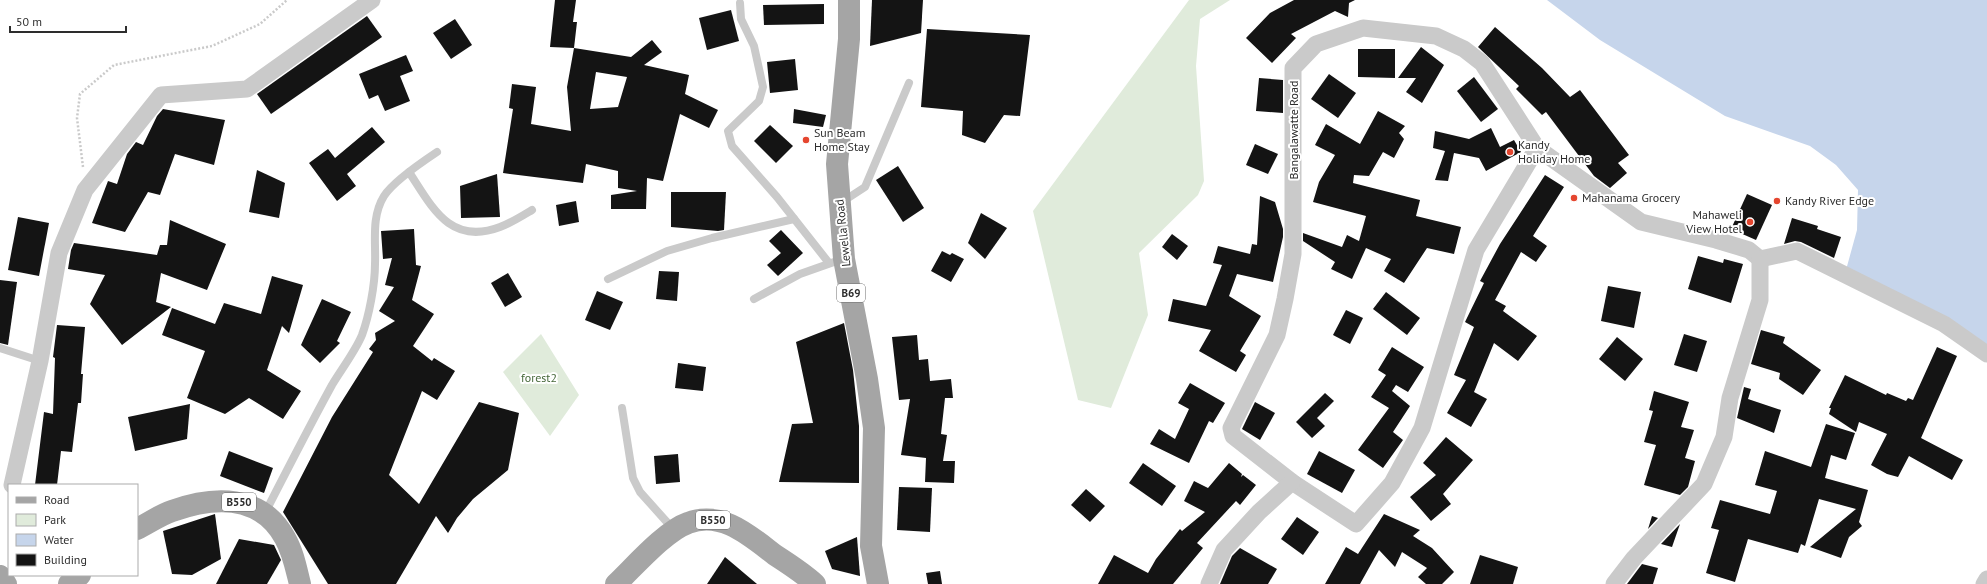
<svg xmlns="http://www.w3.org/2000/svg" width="1987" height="584" font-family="'PT Sans',sans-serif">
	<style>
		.green { fill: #e0ebdb }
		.water { fill: #c6d5eb }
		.building { fill: #141414; fill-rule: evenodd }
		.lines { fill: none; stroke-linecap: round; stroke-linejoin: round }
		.path { stroke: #cacaca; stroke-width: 2.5; stroke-dasharray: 2 2; stroke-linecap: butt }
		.lane { stroke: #cacaca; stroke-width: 8 }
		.street { stroke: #cacaca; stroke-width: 17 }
		.primary { stroke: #a5a5a5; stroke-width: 22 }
		.poi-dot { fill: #e5462f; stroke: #fff; stroke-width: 1.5 }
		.labels { text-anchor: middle; stroke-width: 4; stroke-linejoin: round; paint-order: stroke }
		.shield { fill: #fff; stroke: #6c6c6c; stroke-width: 1 }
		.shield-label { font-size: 11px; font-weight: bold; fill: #2d2d2d }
		.street-label { font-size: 12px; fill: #2d2d2d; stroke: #fff }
		.poi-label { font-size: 12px; fill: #2d2d2d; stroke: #fff; text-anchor: start }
		.park-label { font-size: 12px; fill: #47693b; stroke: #fff }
	</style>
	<rect width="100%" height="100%" fill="#fff"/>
	<g class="green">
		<polygon points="1189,0 1230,0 1200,19 1196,66 1204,181 1198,195 1139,253 1148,315 1111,408 1078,400 1033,211"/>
		<polygon points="541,334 579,395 550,436 503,372"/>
	</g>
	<polygon class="water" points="1547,0 1987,0 1987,349 1846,270 1857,230 1858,190 1836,165 1810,146 1725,116 1600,40"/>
	<g class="building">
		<polygon points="555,0 576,0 573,22 577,22 574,48 550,47"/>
		<polygon points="872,0 923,0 921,33 870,46"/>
		<polygon points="1294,0 1355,0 1349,3 1348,17 1335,11 1291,34 1296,38 1272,63 1246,38 1270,13"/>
		<polygon points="824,4 824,24 764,25 763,5"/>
		<polygon points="731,10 739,41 707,50 699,18"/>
		<polygon points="367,16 382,37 271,114 257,94"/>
		<polygon points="455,19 472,45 451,59 433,33"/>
		<polygon points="1495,27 1542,68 1570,97 1580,90 1629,155 1618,163 1627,173 1610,188 1594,176 1546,112 1542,115 1516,89 1519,86 1478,47"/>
		<polygon points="927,29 1030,35 1020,116 1004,115 985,143 962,135 963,111 921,107"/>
		<path d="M652 40 662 52 644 65 689 75 685 94 718 110 709 128 680 114 663 181 647 178 646 209H611V195L637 191 618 188V171L586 164 583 183 503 173 513 109 509 108 512 84 536 87 531 124 571 131 567 87 574 48 631 57ZM596 72 627 77 618 107 590 109Z"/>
		<polygon points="1421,47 1444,65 1422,103 1406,92 1416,78 1398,78"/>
		<polygon points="1358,49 1395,49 1395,78 1358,77"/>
		<polygon points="406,55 413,71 400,76 410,101 385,111 378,95 369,99 359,74"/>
		<polygon points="795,59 798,90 770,93 767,62"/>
		<polygon points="1329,74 1356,93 1338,118 1311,99"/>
		<polygon points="1474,77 1498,109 1481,122 1457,91"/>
		<polygon points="1259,78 1283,80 1283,113 1256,111"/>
		<polygon points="163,109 225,120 214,165 175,154 160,195 148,192 125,232 92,223 108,181 117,184 127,154 136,142 143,145 157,116"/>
		<polygon points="794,109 826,115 823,127 793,123"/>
		<polygon points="1378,111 1405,126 1399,133 1404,139 1394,158 1383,152 1369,176 1354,175 1353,183 1420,200 1416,216 1461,227 1454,254 1427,248 1404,283 1384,271 1391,259 1366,248 1352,279 1331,269 1335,262 1303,241 1303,233 1342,247 1347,235 1359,241 1366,216 1313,202 1319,182 1335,155 1315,145 1326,124 1360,144"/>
		<polygon points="770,125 793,146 776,163 754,141"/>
		<polygon points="372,127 385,142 347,174 356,186 337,201 309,163 328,149 335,158"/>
		<polygon points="1491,128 1500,147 1514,140 1521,152 1486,171 1479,158 1454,153 1448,181 1435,180 1445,151 1433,148 1435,131 1469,139"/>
		<polygon points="1255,144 1278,154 1268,174 1246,165"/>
		<polygon points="898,166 924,208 903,222 876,180"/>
		<polygon points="257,170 285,183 279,218 249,212"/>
		<polygon points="497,174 500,217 461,218 460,186"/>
		<polygon points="1545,175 1564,187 1533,236 1547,246 1536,262 1521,252 1495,300 1506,306 1503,311 1537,336 1518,361 1494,343 1474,392 1487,399 1471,427 1447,413 1466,380 1454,375 1474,327 1465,322 1484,283 1480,281 1500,244"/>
		<polygon points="671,192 726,192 724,230 718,231 671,227"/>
		<polygon points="1747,194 1772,205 1756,240 1731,229"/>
		<polygon points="1260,196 1275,202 1283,229 1283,237 1273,282 1237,274 1229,296 1261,316 1240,351 1246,355 1236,372 1199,351 1211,330 1168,321 1173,299 1206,306 1222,265 1213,263 1218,246 1250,254 1252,244 1257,245"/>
		<polygon points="576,201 579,222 559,226 556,205"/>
		<polygon points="981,213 1007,228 985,259 968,243"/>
		<polygon points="18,217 49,223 39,276 8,270"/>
		<polygon points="1792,218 1818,226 1817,229 1841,237 1834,258 1801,242 1795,241 1784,244"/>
		<polygon points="170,220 226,244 207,290 161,273 156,302 171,307 122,345 90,304 105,275 68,269 71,250 74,243 157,255 160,245 167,245"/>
		<polygon points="414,229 416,265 421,266 412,300 434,314 413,346 432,361 434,358 455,371 437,400 422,391 389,475 419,504 479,402 519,413 508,470 473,499 457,518 448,533 436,516 396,584 328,584 283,512 332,417 373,352 369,349 376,340 375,333 395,321 379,311 394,287 385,285 392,258 383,259 381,231"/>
		<polygon points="781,230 803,253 778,276 767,265 781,253 769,241"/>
		<polygon points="1172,234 1188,246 1177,260 1162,247"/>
		<polygon points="942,251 950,255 952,253 964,259 951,282 931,271"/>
		<polygon points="1698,256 1723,263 1724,259 1743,264 1731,303 1688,289"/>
		<polygon points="659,271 679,272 677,301 656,299"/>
		<polygon points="508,273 522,297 505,307 491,283"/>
		<polygon points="272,276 303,285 289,333 282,326 267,370 301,391 283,419 249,398 225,414 187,398 205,351 162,335 172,308 215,324 224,303 261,314"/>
		<polygon points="0,280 17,282 8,345 0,343"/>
		<polygon points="1608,286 1641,292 1634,328 1601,321"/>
		<polygon points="597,291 623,302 610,330 585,320"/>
		<polygon points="1386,292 1420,318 1407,335 1373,309"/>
		<polygon points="322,299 351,312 337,341 340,343 320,363 301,345"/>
		<polygon points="1346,310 1363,318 1350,344 1333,335"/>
		<polygon points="844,323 853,370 859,426 859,483 779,482 792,424 813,423 796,342"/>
		<polygon points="57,325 85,327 81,374 83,374 81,403 78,403 72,452 61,451 57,485 35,485 44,412 53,414 55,358 53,357"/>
		<polygon points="1761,330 1785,337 1783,343 1821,370 1803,395 1779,379 1780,373 1751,364"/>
		<polygon points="1684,334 1707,341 1697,372 1674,365"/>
		<polygon points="917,335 919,360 928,359 930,381 951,379 953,398 945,398 941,434 947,435 943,461 955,461 954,483 925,482 926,458 901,455 910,399 899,400 892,337"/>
		<polygon points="1617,337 1643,359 1625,381 1599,359"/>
		<polygon points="1392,347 1424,367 1408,392 1396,385 1392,391 1410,406 1393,432 1403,440 1383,468 1358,450 1389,408 1371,397 1386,375 1378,370"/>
		<polygon points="1937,347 1957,356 1921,438 1963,460 1952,480 1909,456 1898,477 1887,474 1871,465 1887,434 1859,422 1856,432 1829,414 1831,408 1829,408 1845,375 1886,395 1887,393 1906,401 1908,398 1913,400"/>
		<polygon points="678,363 706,367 703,391 675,388"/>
		<polygon points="1190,383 1225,403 1213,423 1209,421 1189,463 1150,444 1159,429 1175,439 1189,409 1178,403"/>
		<polygon points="1744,387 1751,389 1748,399 1781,410 1774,433 1737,418"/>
		<polygon points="1654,391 1689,402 1681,427 1694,430 1685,458 1695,461 1688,487 1680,495 1644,485 1656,445 1644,442 1653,411 1649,410"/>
		<polygon points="1325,393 1334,401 1317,418 1325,426 1312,438 1296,422"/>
		<polygon points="1255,402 1275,413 1260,440 1242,429"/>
		<polygon points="190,404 187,439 135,451 128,417"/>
		<polygon points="1826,424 1855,433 1846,460 1831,455 1825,478 1868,490 1859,522 1862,526 1849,537 1841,558 1810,547 1856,509 1819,499 1805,546 1801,544 1798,553 1748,539 1735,582 1706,573 1719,530 1711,528 1720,500 1770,514 1777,491 1755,485 1765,451 1811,467"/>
		<polygon points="1446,437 1473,460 1443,494 1451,504 1431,521 1410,497 1436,475 1423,463"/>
		<polygon points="229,451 273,468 264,493 220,476"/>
		<polygon points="1319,451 1355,470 1342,493 1307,474"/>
		<polygon points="678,454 680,482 656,484 654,456"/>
		<polygon points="1143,463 1176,486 1162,506 1129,483"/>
		<polygon points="1229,463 1242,474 1241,477 1243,475 1256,485 1240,505 1236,501 1197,543 1203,548 1173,584 1098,584 1114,555 1148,573 1156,559 1180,529 1182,531 1205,512 1184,501 1194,481 1208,488"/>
		<polygon points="899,487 932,488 930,532 897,530"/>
		<polygon points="1086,489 1105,506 1090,522 1071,505"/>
		<polygon points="215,514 221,559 192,575 172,574 163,531"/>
		<polygon points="1384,514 1420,530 1413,536 1432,548 1454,572 1442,584 1426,584 1418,577 1427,568 1402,552 1395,567 1379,550 1360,584 1325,584 1346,547 1358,554"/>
		<polygon points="1652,516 1658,518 1648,529"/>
		<polygon points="1297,517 1319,532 1303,555 1281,539"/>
		<polygon points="1680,524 1672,547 1661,544"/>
		<polygon points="857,537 860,576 832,569 825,551"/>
		<polygon points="239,539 274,545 281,560 267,584 216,584"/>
		<polygon points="1240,548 1277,569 1268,584 1220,584 1232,556"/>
		<polygon points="1480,555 1518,567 1513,584 1470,584"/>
		<polygon points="725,557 757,584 707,584"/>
		<polygon points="1642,564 1658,568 1653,584 1627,584"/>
		<polygon points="940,571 942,584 928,584 926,573"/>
	</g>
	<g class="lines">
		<polyline class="path" points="83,167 77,118 80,94 114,65 212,46 260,24 287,0"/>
		<g class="lane">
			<polyline points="740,3 741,19 754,46 763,87 759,101 728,131 732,146 777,197 829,263"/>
			<path d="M409 172C432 207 450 246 500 227 511 223 522 216 532 210"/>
			<polyline points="842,202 865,187 909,83"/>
			<polyline points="608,279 667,251 712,238 794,219"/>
			<polyline points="754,299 800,274 834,262"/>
			<polyline points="0,348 40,361"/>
			<polyline points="622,408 633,478 640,492 674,530"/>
			<path d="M265 513C287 470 309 427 332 385 341 370 356 350 362 335 369 316 375 285 375 264 376 242 371 217 384 196 393 182 422 162 437 152"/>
		</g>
		<g class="street">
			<polygon points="1363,28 1436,36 1464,49 1482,63 1537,148 1476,250 1422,428 1392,483 1356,524 1292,482 1233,436 1231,428 1277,335 1285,299 1293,254 1293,68 1316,44"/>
			<polyline points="1537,148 1641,222 1716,240 1749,250 1760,259 1797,251 1944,324 1987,354"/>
			<polyline points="12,485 40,361 59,253 85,190 161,95 247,89 372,0"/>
			<polyline points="1209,584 1224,550 1259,512 1292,482"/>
			<polyline points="1614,584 1634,558 1704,484 1724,437 1730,398 1760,300 1760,259"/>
			<polyline points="1984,584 1987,579"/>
		</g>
		<g class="primary">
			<polyline points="849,0 849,39 837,164 844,259 867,379 874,428 871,546 878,584"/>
			<path d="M137 529C149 523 160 515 172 511 214 496 261 494 285 538 293 552 296 568 300 584"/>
			<polyline points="0,576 6,584"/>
			<polyline points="69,584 80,575"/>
			<path d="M616 584C634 567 665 531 688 523 722 510 750 536 775 555 789 564 803 573 815 584"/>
		</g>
	</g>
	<g class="poi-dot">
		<circle cx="806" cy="140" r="4"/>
		<circle cx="1510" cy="152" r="4"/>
		<circle cx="1574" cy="198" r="4"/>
		<circle cx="1777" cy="201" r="4"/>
		<circle cx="1750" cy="222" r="4"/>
	</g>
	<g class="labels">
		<g class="shield">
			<rect x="837" y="284" width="28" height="18" rx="3"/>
			<rect x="222" y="493" width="34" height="18" rx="3"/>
			<rect x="696" y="511" width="34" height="18" rx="3"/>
		</g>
		<g class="shield-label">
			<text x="851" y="297">B69</text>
			<text x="239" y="506">B550</text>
			<text x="713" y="524">B550</text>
		</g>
		<g class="street-label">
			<text transform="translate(1294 130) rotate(-90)" y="4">Bangalawatte Road</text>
			<text transform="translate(843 233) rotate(-96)" y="4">Lewella Road</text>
		</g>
		<g class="poi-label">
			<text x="814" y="137">Sun Beam<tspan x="814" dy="14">Home Stay</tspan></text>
			<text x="1518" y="149">Kandy<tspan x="1518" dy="14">Holiday Home</tspan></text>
			<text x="1582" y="202">Mahanama Grocery</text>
			<text x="1785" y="205">Kandy River Edge</text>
			<text x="1742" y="219" text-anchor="end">Mahaweli<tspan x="1742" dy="14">View Hotel</tspan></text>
		</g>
		<g class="park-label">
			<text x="539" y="382">forest2</text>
		</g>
	</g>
	<rect x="8" y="484" width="130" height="92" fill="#ffffff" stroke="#ababab"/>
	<rect x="16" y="497" width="20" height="6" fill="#a5a5a5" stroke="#ababab"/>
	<text x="44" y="504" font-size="12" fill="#2d2d2d">Road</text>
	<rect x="16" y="514" width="20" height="12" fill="#e0ebdb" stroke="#ababab"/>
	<text x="44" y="524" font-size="12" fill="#2d2d2d">Park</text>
	<rect x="16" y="534" width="20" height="12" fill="#c6d5eb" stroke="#ababab"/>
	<text x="44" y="544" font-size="12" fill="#2d2d2d">Water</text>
	<rect x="16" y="554" width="20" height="12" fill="#141414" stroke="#ababab"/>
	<text x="44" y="564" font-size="12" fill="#2d2d2d">Building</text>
	<path d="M10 26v6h116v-6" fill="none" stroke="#2d2d2d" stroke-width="2"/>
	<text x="16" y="26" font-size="12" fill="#2d2d2d" stroke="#ffffff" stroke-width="3" paint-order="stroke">50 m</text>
</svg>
